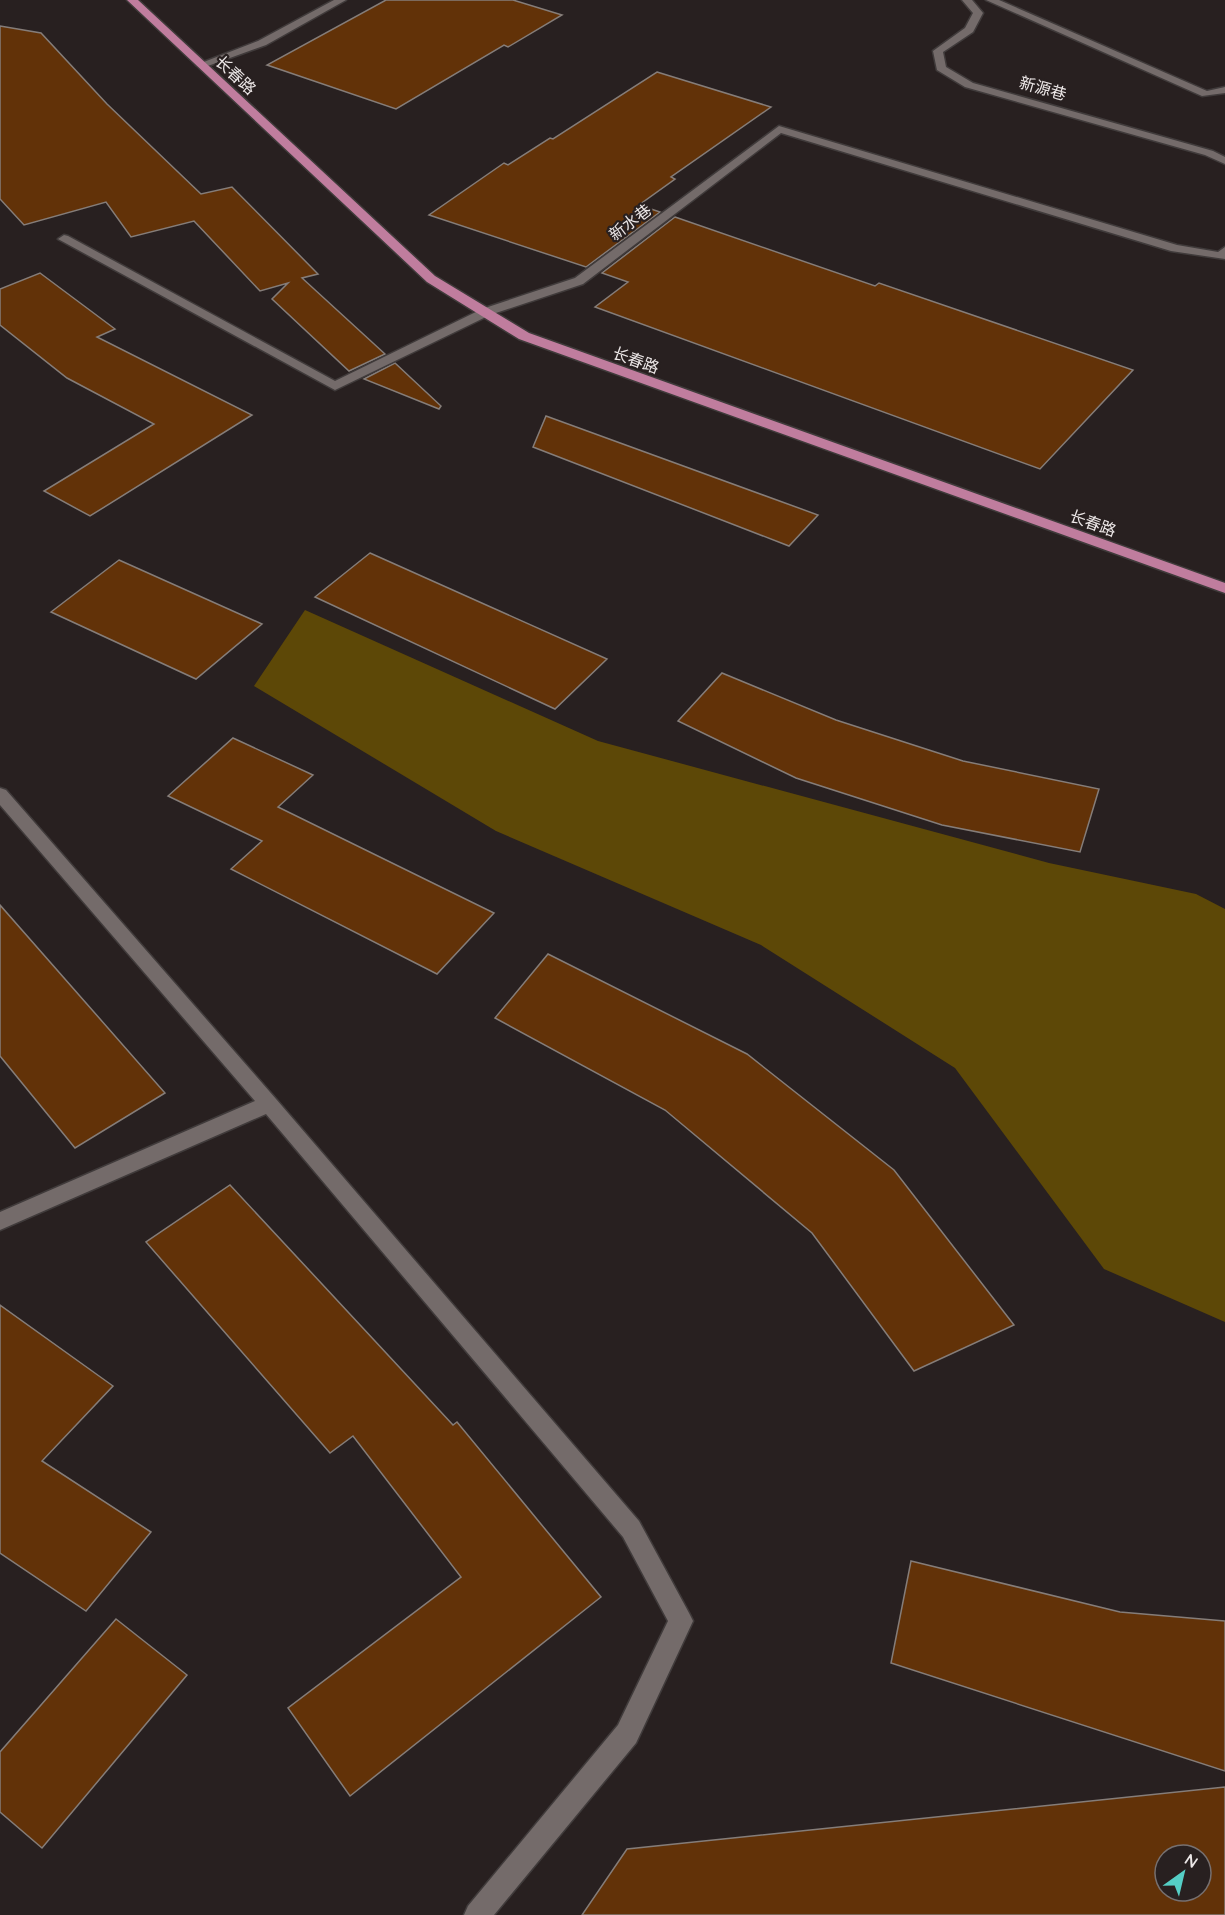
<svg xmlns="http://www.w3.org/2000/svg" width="1225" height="1915" font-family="Quicksand,'Noto Sans SC',sans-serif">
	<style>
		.green { fill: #5d4807 }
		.building { fill: #623208; stroke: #857d79; stroke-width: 1.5; fill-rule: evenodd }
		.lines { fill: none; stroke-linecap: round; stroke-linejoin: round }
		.minor-casing { stroke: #403b3b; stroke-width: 3 }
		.major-casing { stroke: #403b3b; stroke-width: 3 }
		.minor { fill: #746b6a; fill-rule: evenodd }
		.major { fill: #c07d9e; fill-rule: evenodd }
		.labels { text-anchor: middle; stroke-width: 4.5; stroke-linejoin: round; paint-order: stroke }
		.far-street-label { font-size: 16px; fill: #ece7e7; stroke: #282020 }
	</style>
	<rect width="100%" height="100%" fill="#282020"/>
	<polygon class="green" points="305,610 598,741 1049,863 1196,894 1225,909 1225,1322 1104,1269 955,1068 761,945 496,831 254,686"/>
	<g class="building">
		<polygon points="386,0 513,0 562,15 508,47 504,45 396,109 267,65"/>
		<polygon points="0,26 41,33 107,104 201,194 232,187 318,274 302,278 385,354 349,371 272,299 288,283 260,291 194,221 131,237 106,202 24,225 0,199"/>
		<polygon points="657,72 771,107 671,177 675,179 639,205 660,212 586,267 429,215 504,163 508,165 550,138 553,139"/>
		<polygon points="675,217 875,286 879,283 1133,370 1040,469 595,307 628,282 602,273"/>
		<polygon points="40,273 115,329 97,337 252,415 90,516 44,491 154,424 67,378 0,325 0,289"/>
		<polygon points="395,363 441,406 439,409 364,379"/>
		<polygon points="546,416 818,515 789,546 533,447"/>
		<polygon points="370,553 607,659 555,709 315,597"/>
		<polygon points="119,560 262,624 196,679 51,612"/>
		<polygon points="722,673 836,720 963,761 1099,789 1080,852 942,825 796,778 678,721"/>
		<polygon points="233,738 313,775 278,807 494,913 437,974 231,869 262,841 168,796"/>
		<polygon points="0,905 165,1093 75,1148 0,1056"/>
		<polygon points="548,954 747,1054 894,1170 1014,1325 914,1371 812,1233 665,1110 495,1018"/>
		<polygon points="230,1185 453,1425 457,1422 601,1597 350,1796 288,1708 461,1577 353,1436 330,1453 146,1242"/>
		<polygon points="0,1305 113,1386 42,1461 151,1532 86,1611 0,1553"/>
		<polygon points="911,1561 1120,1612 1225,1621 1225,1771 891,1663"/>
		<polygon points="116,1619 187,1675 42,1848 0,1812 0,1752"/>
		<path d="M1225 1787V1915H582L627 1849ZM1165 1855H1201V1891H1165Z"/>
	</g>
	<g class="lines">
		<defs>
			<g id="minor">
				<polygon points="334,0 346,0 266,45 205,67 196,65 258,41"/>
				<polygon points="962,0 972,0 983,13 973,32 943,52 946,67 973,83 1213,151 1225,157 1225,164 1205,155 965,87 937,70 933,51 965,28 973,13"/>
				<polygon points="986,0 999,0 1207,91 1225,87 1225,93 1202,96"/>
				<polygon points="779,126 1177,245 1218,252 1225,247 1225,259 1171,251 781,133 583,284 490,315 335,390 58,239 64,235 68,236 335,381 482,309 575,278"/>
				<polygon points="0,788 6,790 276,1099 639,1521 689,1613 693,1621 636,1743 494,1915 464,1915 468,1906 618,1725 668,1621 623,1537 266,1114 0,1230 0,1212 255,1101 0,805"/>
			</g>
			<polygon id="major" points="127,0 138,0 435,276 529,333 1225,583 1225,593 519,339 427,282"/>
		</defs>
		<use href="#minor" class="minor-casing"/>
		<use href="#major" class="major-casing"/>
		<use href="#minor" class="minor"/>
		<use href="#major" class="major"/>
	</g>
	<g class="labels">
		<g class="far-street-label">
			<text transform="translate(236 75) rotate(43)" y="6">长春路</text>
			<text transform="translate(1043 88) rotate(16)" y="6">新源巷</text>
			<text transform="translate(630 222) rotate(-37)" y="6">新水巷</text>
			<text transform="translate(636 360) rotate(20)" y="6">长春路</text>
			<text transform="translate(1093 523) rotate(20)" y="6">长春路</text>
		</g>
	</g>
	<g transform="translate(1183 1873) rotate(34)"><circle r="28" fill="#282020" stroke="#767070" stroke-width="1.5"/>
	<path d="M0-4.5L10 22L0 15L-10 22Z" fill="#55cec5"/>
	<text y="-9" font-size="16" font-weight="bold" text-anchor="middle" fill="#ece7e7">N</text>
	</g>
</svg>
